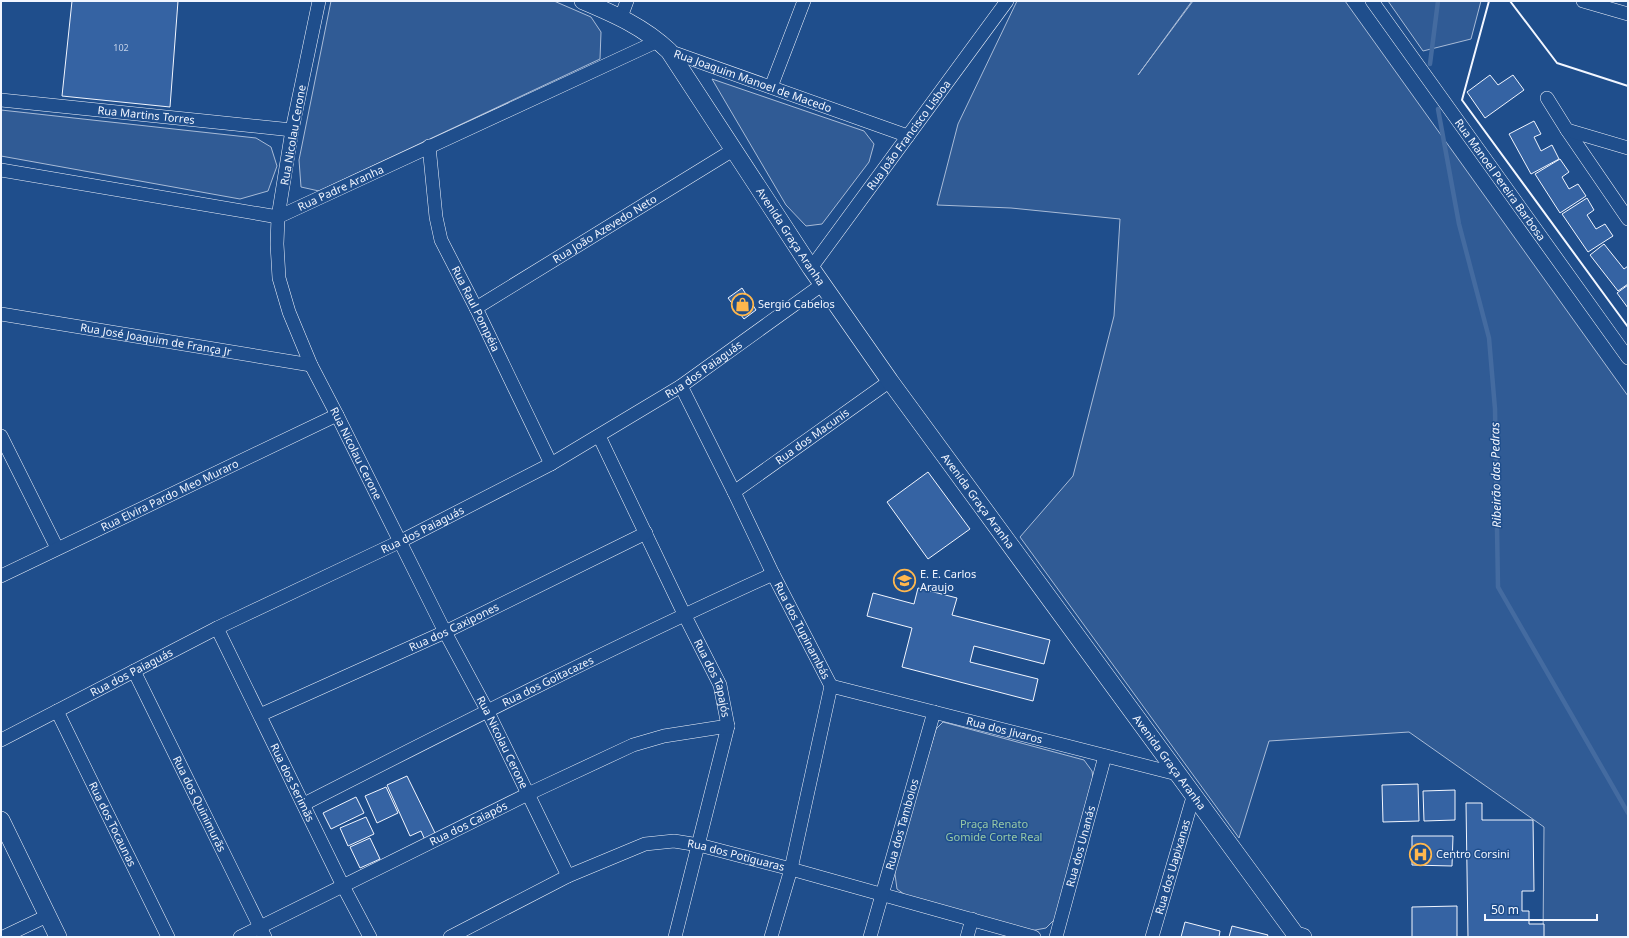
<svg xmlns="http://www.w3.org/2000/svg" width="1629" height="938" font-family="'Noto Sans',sans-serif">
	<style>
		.built { fill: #305b95; stroke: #a8bbd7 }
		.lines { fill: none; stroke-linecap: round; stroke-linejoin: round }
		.stream { stroke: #446ba0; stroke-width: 4.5 }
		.building { fill: #3563a3; stroke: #f2f6ff }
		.minor-casing { stroke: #f2f6ff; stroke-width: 14 }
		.tertiary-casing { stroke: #f2f6ff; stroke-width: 18 }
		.minor { stroke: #1f4e8c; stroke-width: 13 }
		.tertiary { stroke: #1f4e8c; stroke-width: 17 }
		.wall { stroke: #f2f6ff; stroke-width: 2 }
		.labels { text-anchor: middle; stroke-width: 3; stroke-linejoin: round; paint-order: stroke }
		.number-label { font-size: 9px; fill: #c3d1e8 }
		.street-label { font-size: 11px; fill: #f2f6ff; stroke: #1f4e8c }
		.poi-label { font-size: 11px; fill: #f2f6ff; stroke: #1f4e8c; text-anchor: start }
		.park-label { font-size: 11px; fill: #97c8a6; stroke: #1f4e8c }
		.water-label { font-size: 12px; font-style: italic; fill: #f2f6ff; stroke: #1f4e8c }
	</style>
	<rect width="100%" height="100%" fill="#1f4e8c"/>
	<g class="built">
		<polygon points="331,1 554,1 591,17 601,32 600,59 319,191 301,187 299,160"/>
		<polygon points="1017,1 1192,1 1138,75 1193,1 1345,1 1628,396 1628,937 1543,937 1544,827 1409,732 1269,741 1239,838 1020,537 1073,476 1114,316 1120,219 1011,208 937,205 958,124"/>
		<polygon points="1388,1 1481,1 1471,39 1423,51"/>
		<polygon points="712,79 864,131 874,144 869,162 822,224 806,226 786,205"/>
		<polygon points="1,110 256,138 271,147 277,166 268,191 240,199 1,156"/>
		<polygon points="943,722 1084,760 1092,771 1094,785 1058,916 1046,928 1030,931 908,897 897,889 894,867 936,729"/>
	</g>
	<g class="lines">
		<g class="stream">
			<polyline points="1430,64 1438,1"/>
			<polyline points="1438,109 1459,224 1489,338 1495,409 1498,587 1628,813"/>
		</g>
	</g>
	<g class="building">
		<polygon points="72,1 178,1 170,107 62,96"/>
		<polygon points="1490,75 1498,85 1513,75 1524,90 1485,118 1467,92"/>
		<polygon points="1534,121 1541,134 1534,137 1541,151 1552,145 1559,159 1531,174 1509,134"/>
		<polygon points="1560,159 1569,172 1562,177 1569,189 1578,184 1586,196 1560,213 1535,174"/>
		<polygon points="1587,198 1594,210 1587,215 1596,229 1605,224 1613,236 1588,252 1562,214"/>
		<polygon points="1604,244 1624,269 1628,266 1628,284 1618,291 1590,255"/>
		<polygon points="1628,285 1628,308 1617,293"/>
		<polygon points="742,288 756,310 744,319 728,298"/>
		<polygon points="928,472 970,529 928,559 887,502"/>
		<polygon points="918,588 957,598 952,615 1050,640 1044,664 974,646 970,662 1038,679 1033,701 902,667 912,628 867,616 873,593 914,604"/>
		<polygon points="407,776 436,835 425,840 421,831 410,836 387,785"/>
		<polygon points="1418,784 1419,821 1383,822 1382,785"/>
		<polygon points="386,787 398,813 377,823 365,796"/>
		<polygon points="1455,790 1455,820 1424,821 1423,791"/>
		<polygon points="356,797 364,813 331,829 323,813"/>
		<polygon points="1466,803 1482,803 1482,820 1533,820 1534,891 1522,891 1522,911 1529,911 1529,924 1544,924 1544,937 1468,937"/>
		<polygon points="366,817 374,834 348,846 340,828"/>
		<polygon points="1412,836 1453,836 1452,866 1412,865"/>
		<polygon points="370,838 380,859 360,868 350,847"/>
		<polygon points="1457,906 1457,937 1412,937 1412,907"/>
		<polygon points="1185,922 1220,931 1219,937 1181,937"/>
		<polygon points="1232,926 1268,935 1267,937 1229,937"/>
	</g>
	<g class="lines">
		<defs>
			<g id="minor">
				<path id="s1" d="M319 1 292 130 278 217 277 244 279 278 289 312 311 365 337 415 445 632 487 710 568 876"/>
				<path id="s2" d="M1372 1 1628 358"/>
				<polyline points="1583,1 1628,14"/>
				<polyline points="621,17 627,1"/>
				<path id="s3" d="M669 51 908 136"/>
				<polyline points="771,87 804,1"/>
				<polyline points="1547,98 1567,130 1628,219"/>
				<path id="s4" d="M1 100 292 130"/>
				<polyline points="1567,130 1628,148"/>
				<path id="s5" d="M429 146 436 217 441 240 476 308 551 464"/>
				<path id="s6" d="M1 170 278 217 658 41"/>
				<path id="s7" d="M811 268 1007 1"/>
				<path id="s8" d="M476 308 733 150"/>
				<path id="s9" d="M1 314 311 365"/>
				<path id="s10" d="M681 386 734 492 773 574 831 686 791 869 771 937"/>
				<polyline points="1,436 57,548"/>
				<path id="s11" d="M599 436 684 614 720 685 728 726 675 937"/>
				<path id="s12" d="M734 492 890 381"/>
				<path id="s13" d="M1 576 337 415"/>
				<path id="s14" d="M217 628 343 886 370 937"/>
				<path id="s15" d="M134 671 265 937"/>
				<path id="s16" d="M831 686 1177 774"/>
				<path id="s17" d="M57 711 168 937"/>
				<path id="s18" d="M260 715 445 632 646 533"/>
				<path id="s19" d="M1 740 217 628 401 541 551 464 681 386 823 284"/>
				<path id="s20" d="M304 804C459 725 614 646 773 574"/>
				<polyline points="3,937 47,916"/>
				<path id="s21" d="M240 937 528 794 633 745 664 736 728 726"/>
				<path id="s22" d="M450 937 568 876 645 844 674 841 699 845 791 869 1034 937"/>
				<path id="s23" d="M870 937 934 712"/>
				<polyline points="967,937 972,919"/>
				<path id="s24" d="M1056 937 1105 756"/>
				<path id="s25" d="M1152 937 1193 797"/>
			</g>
			<g id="tertiary">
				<path id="s26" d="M583 1C614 14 644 27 669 51L811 268 890 381 1296 935 1303 937"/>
				<polyline points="1,820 58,937"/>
			</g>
		</defs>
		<use href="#minor" class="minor-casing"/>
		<use href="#tertiary" class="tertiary-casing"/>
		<use href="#minor" class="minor"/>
		<use href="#tertiary" class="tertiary"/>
		<g class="wall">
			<polyline points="1489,1 1462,100 1628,327"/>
			<polyline points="1510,1 1557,63 1628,86"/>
		</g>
	</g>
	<defs>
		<symbol id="shop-ring" viewBox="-11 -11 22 22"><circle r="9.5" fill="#1f4e8c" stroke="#ffb74d" stroke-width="1.5"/><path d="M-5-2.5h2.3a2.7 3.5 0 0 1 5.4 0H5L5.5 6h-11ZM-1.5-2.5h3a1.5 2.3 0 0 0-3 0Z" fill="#ffb74d"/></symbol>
		<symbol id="school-ring" viewBox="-11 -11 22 22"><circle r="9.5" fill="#1f4e8c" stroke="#ffb74d" stroke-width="1.5"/><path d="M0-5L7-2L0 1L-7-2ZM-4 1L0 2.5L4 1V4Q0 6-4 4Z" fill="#ffb74d"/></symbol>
		<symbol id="hospital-ring" viewBox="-11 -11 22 22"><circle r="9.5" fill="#1f4e8c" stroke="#ffb74d" stroke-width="1.5"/><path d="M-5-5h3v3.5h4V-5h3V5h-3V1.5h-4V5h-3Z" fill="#ffb74d"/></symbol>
	</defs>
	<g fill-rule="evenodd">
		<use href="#shop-ring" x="730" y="292" width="25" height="25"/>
		<use href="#school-ring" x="892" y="568" width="25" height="25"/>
		<use href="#hospital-ring" x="1408" y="842" width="25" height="25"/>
	</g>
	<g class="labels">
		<g class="number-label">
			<text x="121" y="51">102</text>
		</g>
		<g class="street-label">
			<text dy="4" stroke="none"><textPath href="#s3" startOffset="89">Rua Joaquim Manoel de Macedo</textPath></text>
			<text dy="4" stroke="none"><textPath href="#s4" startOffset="146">Rua Martins Torres</textPath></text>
			<text transform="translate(293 135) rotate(-80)" y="4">Rua Nicolau Cerone</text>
			<text dy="4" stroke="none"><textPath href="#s7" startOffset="165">Rua João Francisco Lisboa</textPath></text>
			<text dy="4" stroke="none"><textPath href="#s2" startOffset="220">Rua Manoel Pereira Barbosa</textPath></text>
			<text dy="4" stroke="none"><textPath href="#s6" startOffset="350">Rua Padre Aranha</textPath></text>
			<text dy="4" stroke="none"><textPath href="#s8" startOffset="151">Rua João Azevedo Neto</textPath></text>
			<text dy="4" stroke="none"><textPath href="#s26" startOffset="322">Avenida Graça Aranha</textPath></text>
			<text dy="4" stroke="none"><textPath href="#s5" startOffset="172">Rua Raul Pompéia</textPath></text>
			<text dy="4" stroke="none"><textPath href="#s9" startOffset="157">Rua José Joaquim de França Jr</textPath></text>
			<text dy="4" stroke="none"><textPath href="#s19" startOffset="795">Rua dos Paiaguás</textPath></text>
			<text dy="4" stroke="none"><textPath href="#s12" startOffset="96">Rua dos Macunis</textPath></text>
			<text dy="4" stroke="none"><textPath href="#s1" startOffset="473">Rua Nicolau Cerone</textPath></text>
			<text dy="4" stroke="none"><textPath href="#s13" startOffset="187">Rua Elvira Pardo Meo Muraro</textPath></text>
			<text dy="4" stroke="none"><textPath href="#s26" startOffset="646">Avenida Graça Aranha</textPath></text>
			<text dy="4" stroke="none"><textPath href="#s19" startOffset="471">Rua dos Paiaguás</textPath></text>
			<text dy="4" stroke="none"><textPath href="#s18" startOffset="213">Rua dos Caxipones</textPath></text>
			<text dy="4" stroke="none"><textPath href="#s10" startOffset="273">Rua dos Tupinambás</textPath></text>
			<text dy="4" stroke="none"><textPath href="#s19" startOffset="147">Rua dos Paiaguás</textPath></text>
			<text dy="4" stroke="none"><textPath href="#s11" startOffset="268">Rua dos Tapajós</textPath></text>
			<text dy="4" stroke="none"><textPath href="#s20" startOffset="273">Rua dos Goitacazes</textPath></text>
			<text dy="4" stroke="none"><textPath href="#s16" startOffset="179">Rua dos Jivaros</textPath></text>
			<text dy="4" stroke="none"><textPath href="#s1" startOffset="797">Rua Nicolau Cerone</textPath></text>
			<text dy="4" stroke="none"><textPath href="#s26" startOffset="970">Avenida Graça Aranha</textPath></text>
			<text dy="4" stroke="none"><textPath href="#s14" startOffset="172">Rua dos Serimãs</textPath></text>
			<text dy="4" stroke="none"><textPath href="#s15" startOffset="148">Rua dos Quinimurãs</textPath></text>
			<text dy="4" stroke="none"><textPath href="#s17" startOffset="126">Rua dos Tocaunas</textPath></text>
			<text dy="4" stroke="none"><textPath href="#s21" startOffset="255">Rua dos Caiapós</textPath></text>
			<text dy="4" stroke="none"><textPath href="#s23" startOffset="117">Rua dos Tamboios</textPath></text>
			<text dy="4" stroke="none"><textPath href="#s24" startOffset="94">Rua dos Unanás</textPath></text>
			<text dy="4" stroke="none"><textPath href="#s22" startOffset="309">Rua dos Potiguaras</textPath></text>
			<text dy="4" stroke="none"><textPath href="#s25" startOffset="73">Rua dos Uapixanas</textPath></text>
		</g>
		<g class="poi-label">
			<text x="758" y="308">Sergio Cabelos</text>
			<text x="920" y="578">E. E. Carlos<tspan x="920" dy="13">Araujo</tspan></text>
			<text x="1436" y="858">Centro Corsini</text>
		</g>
		<g class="park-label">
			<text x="994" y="828">Praça Renato<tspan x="994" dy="13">Gomide Corte Real</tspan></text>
		</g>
		<g class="water-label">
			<text transform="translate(1496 475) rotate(-91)" y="4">Ribeirão das Pedras</text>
		</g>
	</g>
	<rect width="1629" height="938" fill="none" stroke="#f2f6ff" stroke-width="4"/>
	<path d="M1485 914v6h112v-6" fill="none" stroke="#f2f6ff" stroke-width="2"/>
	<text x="1491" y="914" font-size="12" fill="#f2f6ff" stroke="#1f4e8c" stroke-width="3" paint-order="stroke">50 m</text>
</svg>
